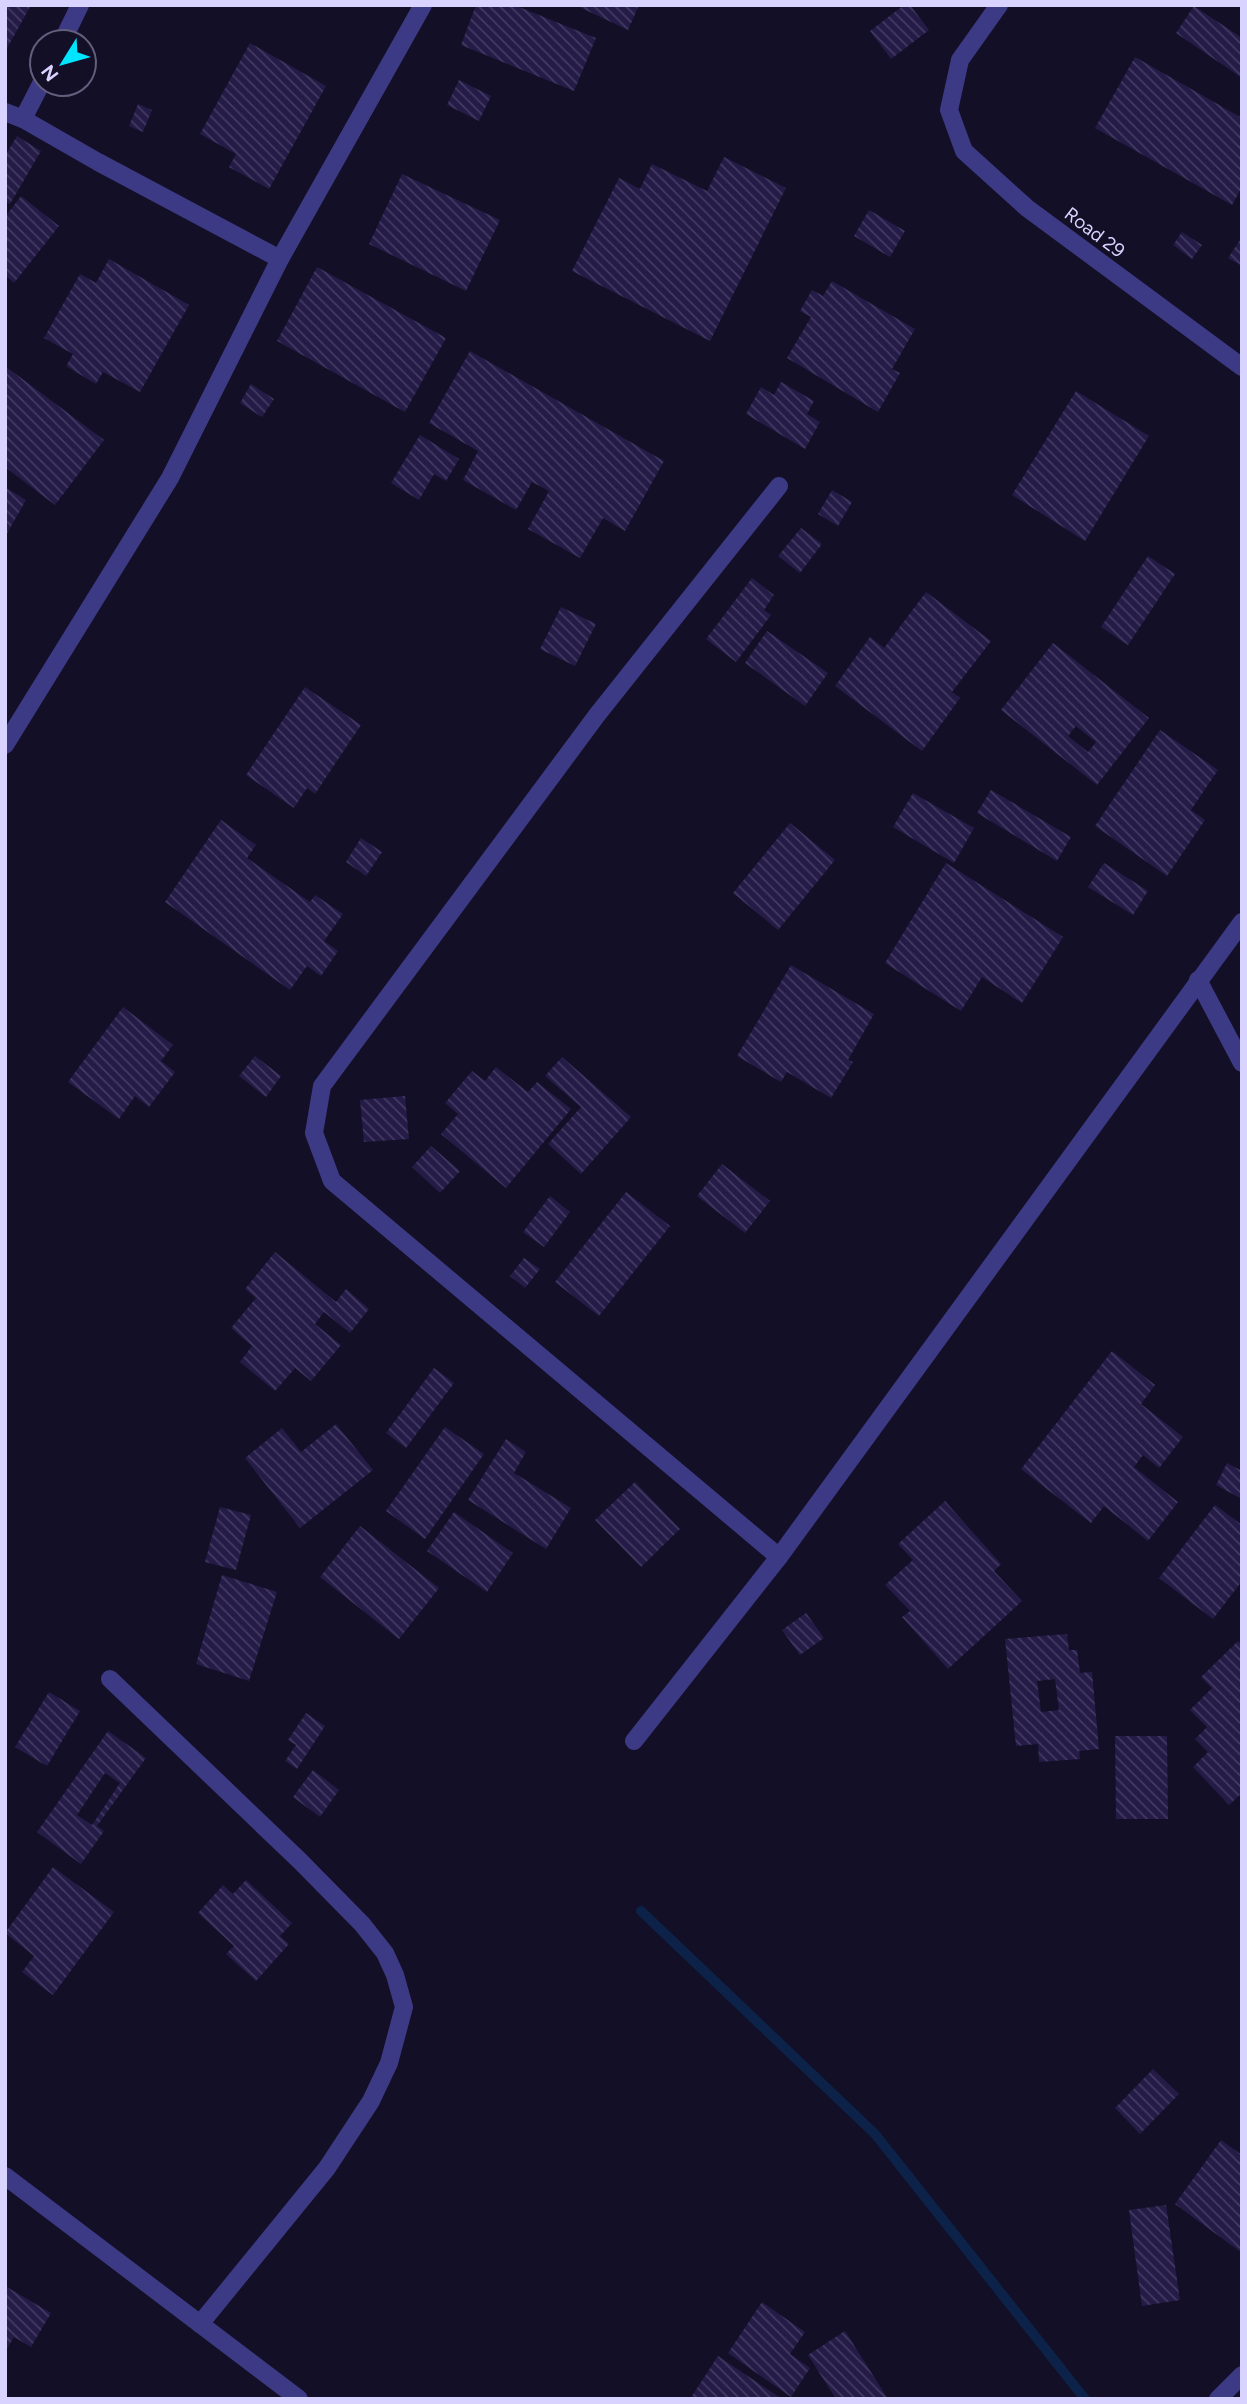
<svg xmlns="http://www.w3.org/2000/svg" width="1247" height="2404" font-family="Figtree,sans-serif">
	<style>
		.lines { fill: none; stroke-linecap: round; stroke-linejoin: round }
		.stream { stroke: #0c2248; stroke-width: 10 }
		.building { fill: url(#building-back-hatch); fill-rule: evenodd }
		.minor { stroke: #3d3a85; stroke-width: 18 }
		.labels { text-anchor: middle; stroke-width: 6; stroke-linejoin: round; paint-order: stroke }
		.street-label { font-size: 19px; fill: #d9d4ff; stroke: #130f26 }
	</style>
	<defs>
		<pattern id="building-back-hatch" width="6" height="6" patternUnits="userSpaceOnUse" patternTransform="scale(1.75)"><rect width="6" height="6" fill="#241b47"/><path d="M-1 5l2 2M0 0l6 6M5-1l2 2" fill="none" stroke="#433b63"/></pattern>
	</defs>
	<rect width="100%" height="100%" fill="#130f26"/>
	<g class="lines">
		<polyline class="stream" points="641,1911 875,2134 1085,2399"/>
	</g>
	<g class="building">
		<polygon points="5,5 31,5 5,52"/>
		<polygon points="476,5 514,5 596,38 574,91 461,45"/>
		<polygon points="575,5 639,5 628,30"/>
		<polygon points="904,5 910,5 929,30 891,59 870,31"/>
		<polygon points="1194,6 1242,38 1242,78 1176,33"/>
		<polygon points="250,43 326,86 269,189 229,167 236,154 200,134"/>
		<polygon points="1135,57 1242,118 1242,187 1232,205 1095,128"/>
		<polygon points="459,80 491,96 479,121 447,105"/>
		<polygon points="138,104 152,110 143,132 129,126"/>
		<polygon points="17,136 41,151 10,204 5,201 5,156"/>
		<polygon points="724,157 786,188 710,341 572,271 619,178 640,189 652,164 707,191"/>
		<polygon points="402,174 500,220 466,291 369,244"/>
		<polygon points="21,196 59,226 14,283 5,275 5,217"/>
		<polygon points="869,210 905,231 890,257 854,236"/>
		<polygon points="1182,232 1202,245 1192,259 1173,245"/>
		<polygon points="1242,237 1242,266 1228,258"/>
		<polygon points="109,259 189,305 140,392 103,372 96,384 66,366 73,354 44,338 80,274 96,283"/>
		<polygon points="317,267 446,338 405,412 277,341"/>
		<polygon points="832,281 915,329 892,369 900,373 878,412 787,358 811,317 800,311 812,290 823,296"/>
		<polygon points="470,351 664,461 625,531 603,518 580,558 528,529 549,491 532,482 516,510 463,480 478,451 429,423"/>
		<polygon points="5,366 104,440 55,505 5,467"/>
		<polygon points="781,382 814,401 807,414 820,422 805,449 746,414 761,387 774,395"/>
		<polygon points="251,384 274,399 262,417 240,403"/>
		<polygon points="1076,391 1149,436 1085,541 1012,495"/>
		<polygon points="420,435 459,459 446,481 434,474 419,500 391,483"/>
		<polygon points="5,487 26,500 5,537"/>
		<polygon points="832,490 852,502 838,526 818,514"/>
		<polygon points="801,528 822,544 800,573 778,556"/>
		<polygon points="1148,556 1175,574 1128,645 1101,627"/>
		<polygon points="752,578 774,595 764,610 771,615 736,662 706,639"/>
		<polygon points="926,592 991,641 952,692 960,698 922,751 835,686 870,637 884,648"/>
		<polygon points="561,607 596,624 575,666 540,649"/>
		<polygon points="767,631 828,673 805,706 745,663"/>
		<path d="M1053 643 1149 718 1097 785 1001 710ZM1076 726 1096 742 1088 752 1068 736Z"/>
		<polygon points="305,687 361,725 315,794 307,788 294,808 246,775"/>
		<polygon points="1160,730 1218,770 1191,810 1205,820 1167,876 1095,826"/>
		<polygon points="991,790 1071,837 1057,861 977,813"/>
		<polygon points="913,793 974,828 954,863 893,827"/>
		<polygon points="221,820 256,845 247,858 310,902 315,895 343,914 324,941 338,951 321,976 307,966 290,990 165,902"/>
		<polygon points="790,823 835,860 778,930 733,893"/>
		<polygon points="361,838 382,852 366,876 346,862"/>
		<polygon points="946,863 1063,937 1022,1003 982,977 961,1011 885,963"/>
		<polygon points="1104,863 1148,891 1133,915 1088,887"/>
		<polygon points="791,965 874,1014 848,1060 853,1062 831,1098 787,1072 781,1082 737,1056"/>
		<polygon points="123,1007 173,1045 161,1061 175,1072 149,1107 135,1096 119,1119 68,1082"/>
		<polygon points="255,1056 281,1076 266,1097 239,1076"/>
		<polygon points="562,1057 631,1117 581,1174 548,1144 581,1107 545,1076"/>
		<polygon points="496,1067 528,1092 537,1082 571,1109 506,1188 441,1134 458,1114 445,1103 472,1071 485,1081"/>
		<polygon points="405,1096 409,1139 364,1142 360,1100"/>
		<polygon points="431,1146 460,1171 440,1193 412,1167"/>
		<polygon points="722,1164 770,1201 745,1233 697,1196"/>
		<polygon points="626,1192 670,1226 599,1316 555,1282"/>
		<polygon points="550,1196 570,1212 544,1247 523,1232"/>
		<polygon points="275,1252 336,1302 346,1289 369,1309 350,1333 324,1312 315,1324 341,1345 311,1381 295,1368 275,1391 240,1362 252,1346 231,1328 256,1298 245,1289"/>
		<polygon points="524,1258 540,1269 525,1288 510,1276"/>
		<polygon points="1112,1351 1155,1385 1141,1404 1183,1437 1159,1468 1143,1455 1134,1467 1178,1502 1148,1541 1104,1506 1091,1523 1021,1469"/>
		<polygon points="434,1368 454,1383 406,1448 386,1433"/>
		<polygon points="336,1424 373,1470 300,1528 245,1458 282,1428 301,1452"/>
		<polygon points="445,1427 484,1454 425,1539 386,1511"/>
		<polygon points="506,1439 526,1452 514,1473 571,1508 546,1549 468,1500"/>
		<polygon points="1227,1463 1242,1471 1242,1499 1216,1485"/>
		<polygon points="635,1482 680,1529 641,1567 595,1520"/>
		<polygon points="945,1501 1001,1564 994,1571 1022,1601 948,1669 902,1617 910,1611 885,1585 913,1560 898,1544"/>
		<polygon points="1215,1505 1242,1525 1242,1581 1213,1619 1159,1578"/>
		<polygon points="220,1507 251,1515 236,1570 205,1562"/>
		<polygon points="454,1512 513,1553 487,1592 427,1551"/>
		<polygon points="360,1526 439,1588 399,1639 320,1577"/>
		<polygon points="222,1575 277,1592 249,1681 196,1664"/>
		<polygon points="806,1613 824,1638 800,1655 782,1630"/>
		<path d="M1067 1634 1069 1650H1077L1080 1673 1092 1672 1099 1749 1079 1751 1080 1759 1039 1762 1038 1744 1016 1746 1005 1639ZM1055 1679 1059 1710 1041 1712 1037 1681Z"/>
		<polygon points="1238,1641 1242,1645 1242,1793 1229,1805 1193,1767 1208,1752 1195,1739 1207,1727 1190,1710 1212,1688 1201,1677"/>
		<polygon points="49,1692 80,1711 47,1766 15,1747"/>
		<polygon points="306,1713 325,1726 297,1769 285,1761 296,1745 288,1740"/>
		<path d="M108 1731 146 1758 97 1826 104 1831 81 1864 37 1832ZM105 1773 120 1783 92 1825 77 1815Z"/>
		<polygon points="1115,1736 1167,1736 1168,1819 1116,1819"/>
		<polygon points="313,1770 339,1790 320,1817 293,1797"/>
		<polygon points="53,1867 114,1912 53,1995 22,1972 34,1956 5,1933"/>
		<polygon points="246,1880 292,1923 280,1936 289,1944 256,1981 226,1954 234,1946 198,1913 223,1885 233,1894"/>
		<polygon points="1153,2069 1179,2094 1140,2134 1115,2108"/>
		<polygon points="1221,2140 1242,2155 1242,2253 1175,2204"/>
		<polygon points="1166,2205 1180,2300 1142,2306 1129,2210"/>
		<polygon points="5,2286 51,2313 31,2347 14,2337 5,2352"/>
		<polygon points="762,2302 805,2332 790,2354 810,2368 791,2397 728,2353"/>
		<polygon points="845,2331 888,2399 836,2399 808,2355"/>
		<polygon points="718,2356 782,2399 690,2399"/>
	</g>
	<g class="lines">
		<g class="minor">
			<polyline points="999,5 960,60 949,110 964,151 1027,208 1242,367"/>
			<polyline points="62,42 80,5"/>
			<polyline points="5,112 23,119 98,162 280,259"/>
			<polyline points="23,119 42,82"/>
			<polyline points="5,745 170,478 280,259 423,5"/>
			<polyline points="1198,980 1242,1063"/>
			<polyline points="779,1557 332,1181 314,1133 322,1086 597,715 779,486"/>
			<polyline points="110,1679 300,1861 362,1924 385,1953 395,1975 404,2007 389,2063 371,2101 327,2168 200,2324"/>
			<polyline points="634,1741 779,1557 1242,922"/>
			<polyline points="5,2176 299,2399"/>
			<polyline points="1218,2399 1242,2375"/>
		</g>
	</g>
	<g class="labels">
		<g class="street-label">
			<text transform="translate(1095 232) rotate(37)" y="7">Road 29</text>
		</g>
	</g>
	<rect width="1247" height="2404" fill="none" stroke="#d9d4ff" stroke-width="14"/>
	<g transform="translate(63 63) rotate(233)"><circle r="33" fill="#130f26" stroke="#625e7d" stroke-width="2"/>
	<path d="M0-5L12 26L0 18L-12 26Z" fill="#00e5ff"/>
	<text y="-10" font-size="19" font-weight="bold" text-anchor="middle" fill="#d9d4ff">N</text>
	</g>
</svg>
